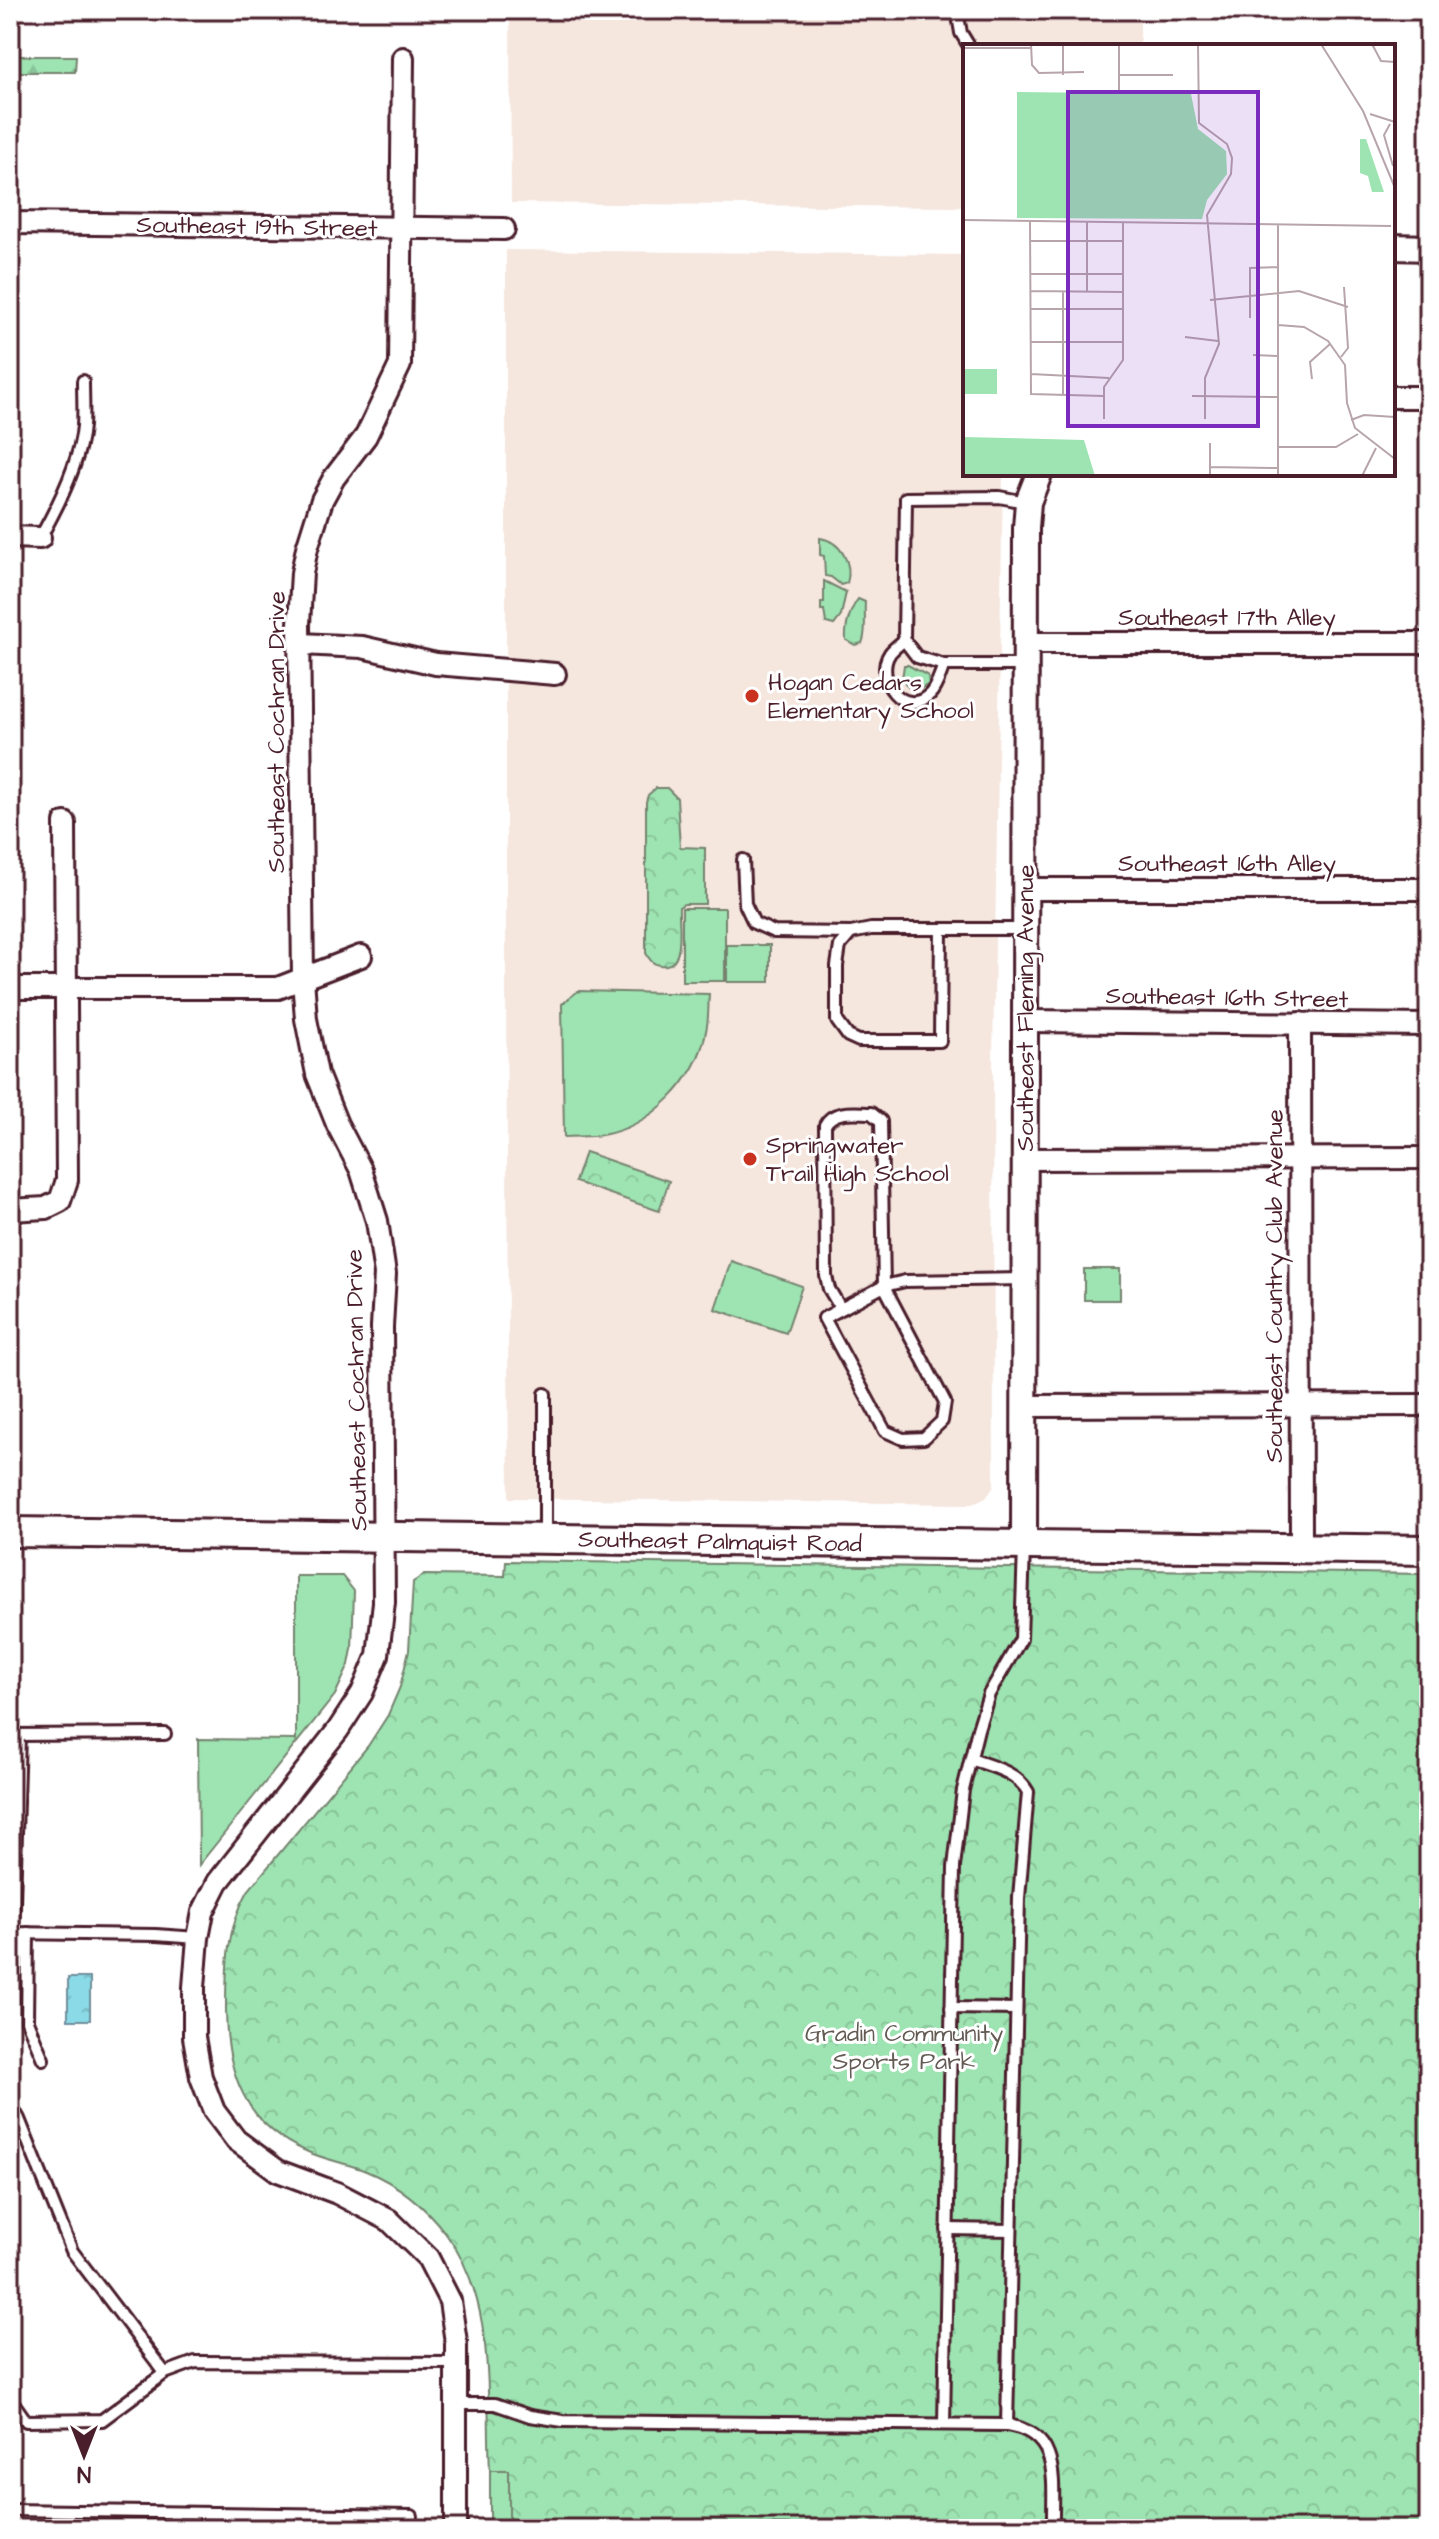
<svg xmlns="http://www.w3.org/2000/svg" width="1439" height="2539" font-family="'Architects Daughter',sans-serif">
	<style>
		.built { fill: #f5e6de }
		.green { fill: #9de4b2; stroke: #74826e; stroke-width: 2 }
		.forest { fill: url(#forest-firs); stroke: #74826e; stroke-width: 2 }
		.park { fill: url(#park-crowns); stroke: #74826e; stroke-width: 2 }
		.water { fill: url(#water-ripples); stroke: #708f9c; stroke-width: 2 }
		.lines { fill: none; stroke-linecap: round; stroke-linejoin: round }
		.service-casing { stroke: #4a1f2b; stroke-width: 16 }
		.minor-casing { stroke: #4a1f2b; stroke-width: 26 }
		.tertiary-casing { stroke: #4a1f2b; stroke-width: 30 }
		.secondary-casing { stroke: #4a1f2b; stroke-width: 34 }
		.service { stroke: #fff; stroke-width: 10 }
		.minor { stroke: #fff; stroke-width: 20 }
		.tertiary { stroke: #fff; stroke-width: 24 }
		.secondary { stroke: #fff; stroke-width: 28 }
		.poi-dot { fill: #c8321e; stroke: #fff; stroke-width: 3 }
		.labels { text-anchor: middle; stroke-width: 6; stroke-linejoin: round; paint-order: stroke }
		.street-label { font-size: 24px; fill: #4a1f2b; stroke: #fff }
		.poi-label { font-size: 24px; fill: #4a1f2b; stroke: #fff; text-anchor: start }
		.park-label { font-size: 24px; fill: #635a54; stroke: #fff }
		.inset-road { fill: none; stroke: #b7a5aa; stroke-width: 2 }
		.view { fill: #7b2cbf; fill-opacity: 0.15; stroke: #7b2cbf; stroke-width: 4 }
		.inset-edge { fill: none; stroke: #4a1f2b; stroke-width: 4 }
	</style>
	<defs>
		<pattern id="forest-firs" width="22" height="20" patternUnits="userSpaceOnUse" patternTransform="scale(2)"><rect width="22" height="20" fill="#9de4b2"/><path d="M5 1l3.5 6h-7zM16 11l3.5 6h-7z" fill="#89c399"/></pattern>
		<pattern id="park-crowns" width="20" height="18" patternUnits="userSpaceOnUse" patternTransform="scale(2)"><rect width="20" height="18" fill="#9de4b2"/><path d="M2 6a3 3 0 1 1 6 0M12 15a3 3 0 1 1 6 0" fill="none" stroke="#89c399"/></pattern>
		<pattern id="water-ripples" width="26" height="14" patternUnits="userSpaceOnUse" patternTransform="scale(2)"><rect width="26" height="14" fill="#8adae7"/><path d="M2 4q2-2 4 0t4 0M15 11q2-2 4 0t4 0" fill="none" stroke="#79bbc6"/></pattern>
	</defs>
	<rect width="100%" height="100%" fill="#fff"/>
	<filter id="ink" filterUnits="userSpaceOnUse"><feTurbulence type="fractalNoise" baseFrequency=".0125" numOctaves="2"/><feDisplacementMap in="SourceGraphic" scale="16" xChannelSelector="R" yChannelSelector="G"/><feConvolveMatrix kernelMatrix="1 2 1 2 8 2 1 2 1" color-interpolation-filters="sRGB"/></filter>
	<g filter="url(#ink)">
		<g class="built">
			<polygon points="510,10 1140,10 1140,46 965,46 965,207 511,203"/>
			<polygon points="506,250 965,255 965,474 1003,474 993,1057 994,1486 986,1498 970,1504 509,1498 506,981"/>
		</g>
		<g class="green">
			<path d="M820 538C841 541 853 564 847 583L841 585 831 577 825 576 824 556 820 555Z"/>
			<polygon points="824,581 846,592 841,616 834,625 826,623 824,610 821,610 821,602 824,602"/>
			<path d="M858 599 865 602C864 613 867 634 862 643L855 645 846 640C845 626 850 610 858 599Z"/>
			<polygon points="904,665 908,665 928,676 929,684 920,689 909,688 902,679"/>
			<rect x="682" y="908" width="43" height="73"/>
			<rect x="727" y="945" width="43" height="37"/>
			<path d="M578 991 709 994C708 1006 709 1019 706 1031 697 1081 652 1126 602 1135 590 1137 576 1136 564 1137L562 1004Z"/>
			<polygon points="731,1261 802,1286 786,1333 715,1309"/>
			<rect x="1084" y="1269" width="36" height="31"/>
			<polygon points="296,1576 342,1576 354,1591 352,1649 349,1665 335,1695 199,1865 198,1739 296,1740"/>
			<rect x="490" y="2470" width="19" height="59"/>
		</g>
		<polygon class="forest" points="10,56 76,56 75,72 10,72"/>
		<g class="park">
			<path d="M656 788H667L677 798 680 847 705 848V904H684L679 907C678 922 687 970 660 965 652 964 649 959 646 953V802L648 795Z"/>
			<polygon points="585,1152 669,1181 659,1211 575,1182"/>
			<path d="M506 1561 1429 1574V2529H1136L509 2521V2470H490C486 2390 496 2301 446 2234 425 2206 398 2184 366 2171 347 2163 326 2160 308 2152 245 2126 226 2072 226 2009 226 1966 226 1930 248 1891L368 1746 388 1715 400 1687 409 1650 413 1582 424 1575 505 1576Z"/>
		</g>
		<rect class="water" x="68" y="1978" width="22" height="42"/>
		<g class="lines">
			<defs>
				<g id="service">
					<polyline points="957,10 961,33 969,46"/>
					<path d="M40 538C58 506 80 463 83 426 84 411 83 396 83 381"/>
					<path d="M904 640C900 644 894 648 890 653 873 678 904 720 930 694 937 687 940 674 944 665"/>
					<polyline points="1026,665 944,665 917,657 904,640 906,498 999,497 1026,502"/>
					<polyline points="743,860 745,904 754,923 774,932 851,933"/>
					<polyline points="941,929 940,1041 859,1041 848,1036 837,1021 837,966 840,946 851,933 871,929 1025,929"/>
					<path d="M841 1309 829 1289 826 1276 825 1125C833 1109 856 1113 871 1113L881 1121 884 1286 945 1402 942 1421 924 1438 903 1439 885 1431 824 1318 884 1286 905 1281 1024 1279"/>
					<polyline points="545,1537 545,1394"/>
					<polyline points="10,1735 165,1734"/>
					<polyline points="10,1933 156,1935 198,1938"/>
					<polyline points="13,1933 19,1735"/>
					<polyline points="28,1933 27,2021 43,2059"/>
					<polyline points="951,2008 1016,2009"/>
					<polyline points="10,2103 19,2119 72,2251 165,2373 195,2362 456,2363"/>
					<polyline points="947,2229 1011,2230"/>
					<polyline points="10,2398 26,2421 102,2420 165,2373"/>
					<path d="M456 2404H495L530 2416 563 2421 1007 2425 1019 1898 1028 1792C1016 1771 992 1767 971 1759"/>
					<polyline points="944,2424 954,1867 963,1790 978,1729 989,1694 1021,1639 1024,1547"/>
					<path d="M1007 2425C1063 2434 1052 2484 1053 2528"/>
					<polyline points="10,2510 412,2516"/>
					<polyline points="174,2529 174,2513"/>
				</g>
				<g id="minor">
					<polyline points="403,58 400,365 366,436 334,478 322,500 307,548 302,573 299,624 303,978 306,1019 317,1074 337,1124 361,1170 377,1221 385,1274 382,1327 384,1602 378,1655 362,1693 338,1730 218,1882 203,1912 198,1938 194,1987 194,2037 201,2077 214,2111 236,2140 278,2171 337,2193 389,2220 428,2258 450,2301 456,2342 456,2529"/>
					<polyline points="10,223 504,229"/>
					<polyline points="1393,397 1429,397"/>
					<polyline points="10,537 40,538"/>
					<polyline points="1026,643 1429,643"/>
					<polyline points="301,644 362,647 436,664 555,674"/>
					<polyline points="1025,889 1429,889"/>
					<polyline points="10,988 278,988 361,956"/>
					<polyline points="1025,1021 1429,1025"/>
					<polyline points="1300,1023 1301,1548"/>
					<polyline points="1025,1159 1429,1158"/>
					<polyline points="10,1210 46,1208 60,1201 67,1180 65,823"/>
					<polyline points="1024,1406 1429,1405"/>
					<polyline points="1053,2528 1053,2529"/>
				</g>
				<g id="tertiary">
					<polyline points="1393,247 1429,248"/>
					<polyline points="1024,1545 1026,528 1028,502 1039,474"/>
				</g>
				<polyline id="secondary" points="10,1532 1429,1550"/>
			</defs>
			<use href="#service" class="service-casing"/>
			<use href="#minor" class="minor-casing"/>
			<use href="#tertiary" class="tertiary-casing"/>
			<use href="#secondary" class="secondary-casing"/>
			<use href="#service" class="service"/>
			<use href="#minor" class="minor"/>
			<use href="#tertiary" class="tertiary"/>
			<use href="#secondary" class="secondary"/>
		</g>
	</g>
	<g class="poi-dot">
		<circle cx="752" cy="696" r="8"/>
		<circle cx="750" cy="1159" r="8"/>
	</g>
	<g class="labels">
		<g class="street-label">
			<text transform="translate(257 226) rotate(1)" y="8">Southeast 19th Street</text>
			<text x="1227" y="625">Southeast 17th Alley</text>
			<text transform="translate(276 732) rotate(-90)" y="8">Southeast Cochran Drive</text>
			<text x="1227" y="871">Southeast 16th Alley</text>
			<text transform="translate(1227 997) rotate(1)" y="8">Southeast 16th Street</text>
			<text transform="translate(1025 1008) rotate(-90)" y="8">Southeast Fleming Avenue</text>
			<text transform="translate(1274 1286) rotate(-90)" y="8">Southeast Country Club Avenue</text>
			<text transform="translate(356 1390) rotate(-91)" y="8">Southeast Cochran Drive</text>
			<text transform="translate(720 1541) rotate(1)" y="8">Southeast Palmquist Road</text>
		</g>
		<g class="poi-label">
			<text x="768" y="690">Hogan Cedars<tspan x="768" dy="28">Elementary School</tspan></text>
			<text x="766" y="1153">Springwater<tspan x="766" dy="28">Trail High School</tspan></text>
		</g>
		<g class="park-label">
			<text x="904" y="2041">Gradin Community<tspan x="904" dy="28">Sports Park</tspan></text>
		</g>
	</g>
	<g transform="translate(963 44)">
		<rect width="432" height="432" fill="#fff"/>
		<path d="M397 95H403L421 148H409L405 132 397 129ZM0 325H34V350H0ZM0 393 121 396 132 432H0Z" fill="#9de4b2"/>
		<path d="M54 48 228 50 235 85 263 107 264 130 244 156 239 175 54 174Z" fill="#9de4b2"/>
		<path class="inset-road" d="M68 0 69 21 76 29 121 28M156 0V49M235 0 236 79 264 100 269 114 268 130 244 171 256 300 242 334V375M358 0 400 67 432 144M409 0 418 17 432 18M0 4H68M100 31V0M156 31H210M407 70 432 78M427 80 421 91 430 122M0 176 428 182M67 178 68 350 141 352M124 178V247M67 197H160M67 230H160M67 247 160 248M247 256 336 247 385 263M67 265H160M287 274V224L315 223M315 281 341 283 365 297 382 321 384 359 392 384 432 415M222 293 255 297M68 298H160M290 311 315 312M378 313 385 304 381 243M68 330 146 334M349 335 347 318 367 300M100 350V247M229 352 314 353M141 375V343L160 316V179M388 376 401 371 432 373M315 403H373L395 390M247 423 315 424M247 432V399M315 432V181M399 432 413 404"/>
		<path class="view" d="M105 48H295V382H105Z"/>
		<rect width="432" height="432" class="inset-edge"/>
	</g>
	<rect width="1439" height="2539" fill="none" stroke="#fff" stroke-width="40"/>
	<rect x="20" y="20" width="1399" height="2499" fill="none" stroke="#4a1f2b" stroke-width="3" filter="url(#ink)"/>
	<g transform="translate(84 2455) rotate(180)" stroke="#ffffff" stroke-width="6" paint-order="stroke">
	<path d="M0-6L14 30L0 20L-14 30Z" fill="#4a1f2b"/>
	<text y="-12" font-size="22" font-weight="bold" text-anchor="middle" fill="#4a1f2b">N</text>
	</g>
</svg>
